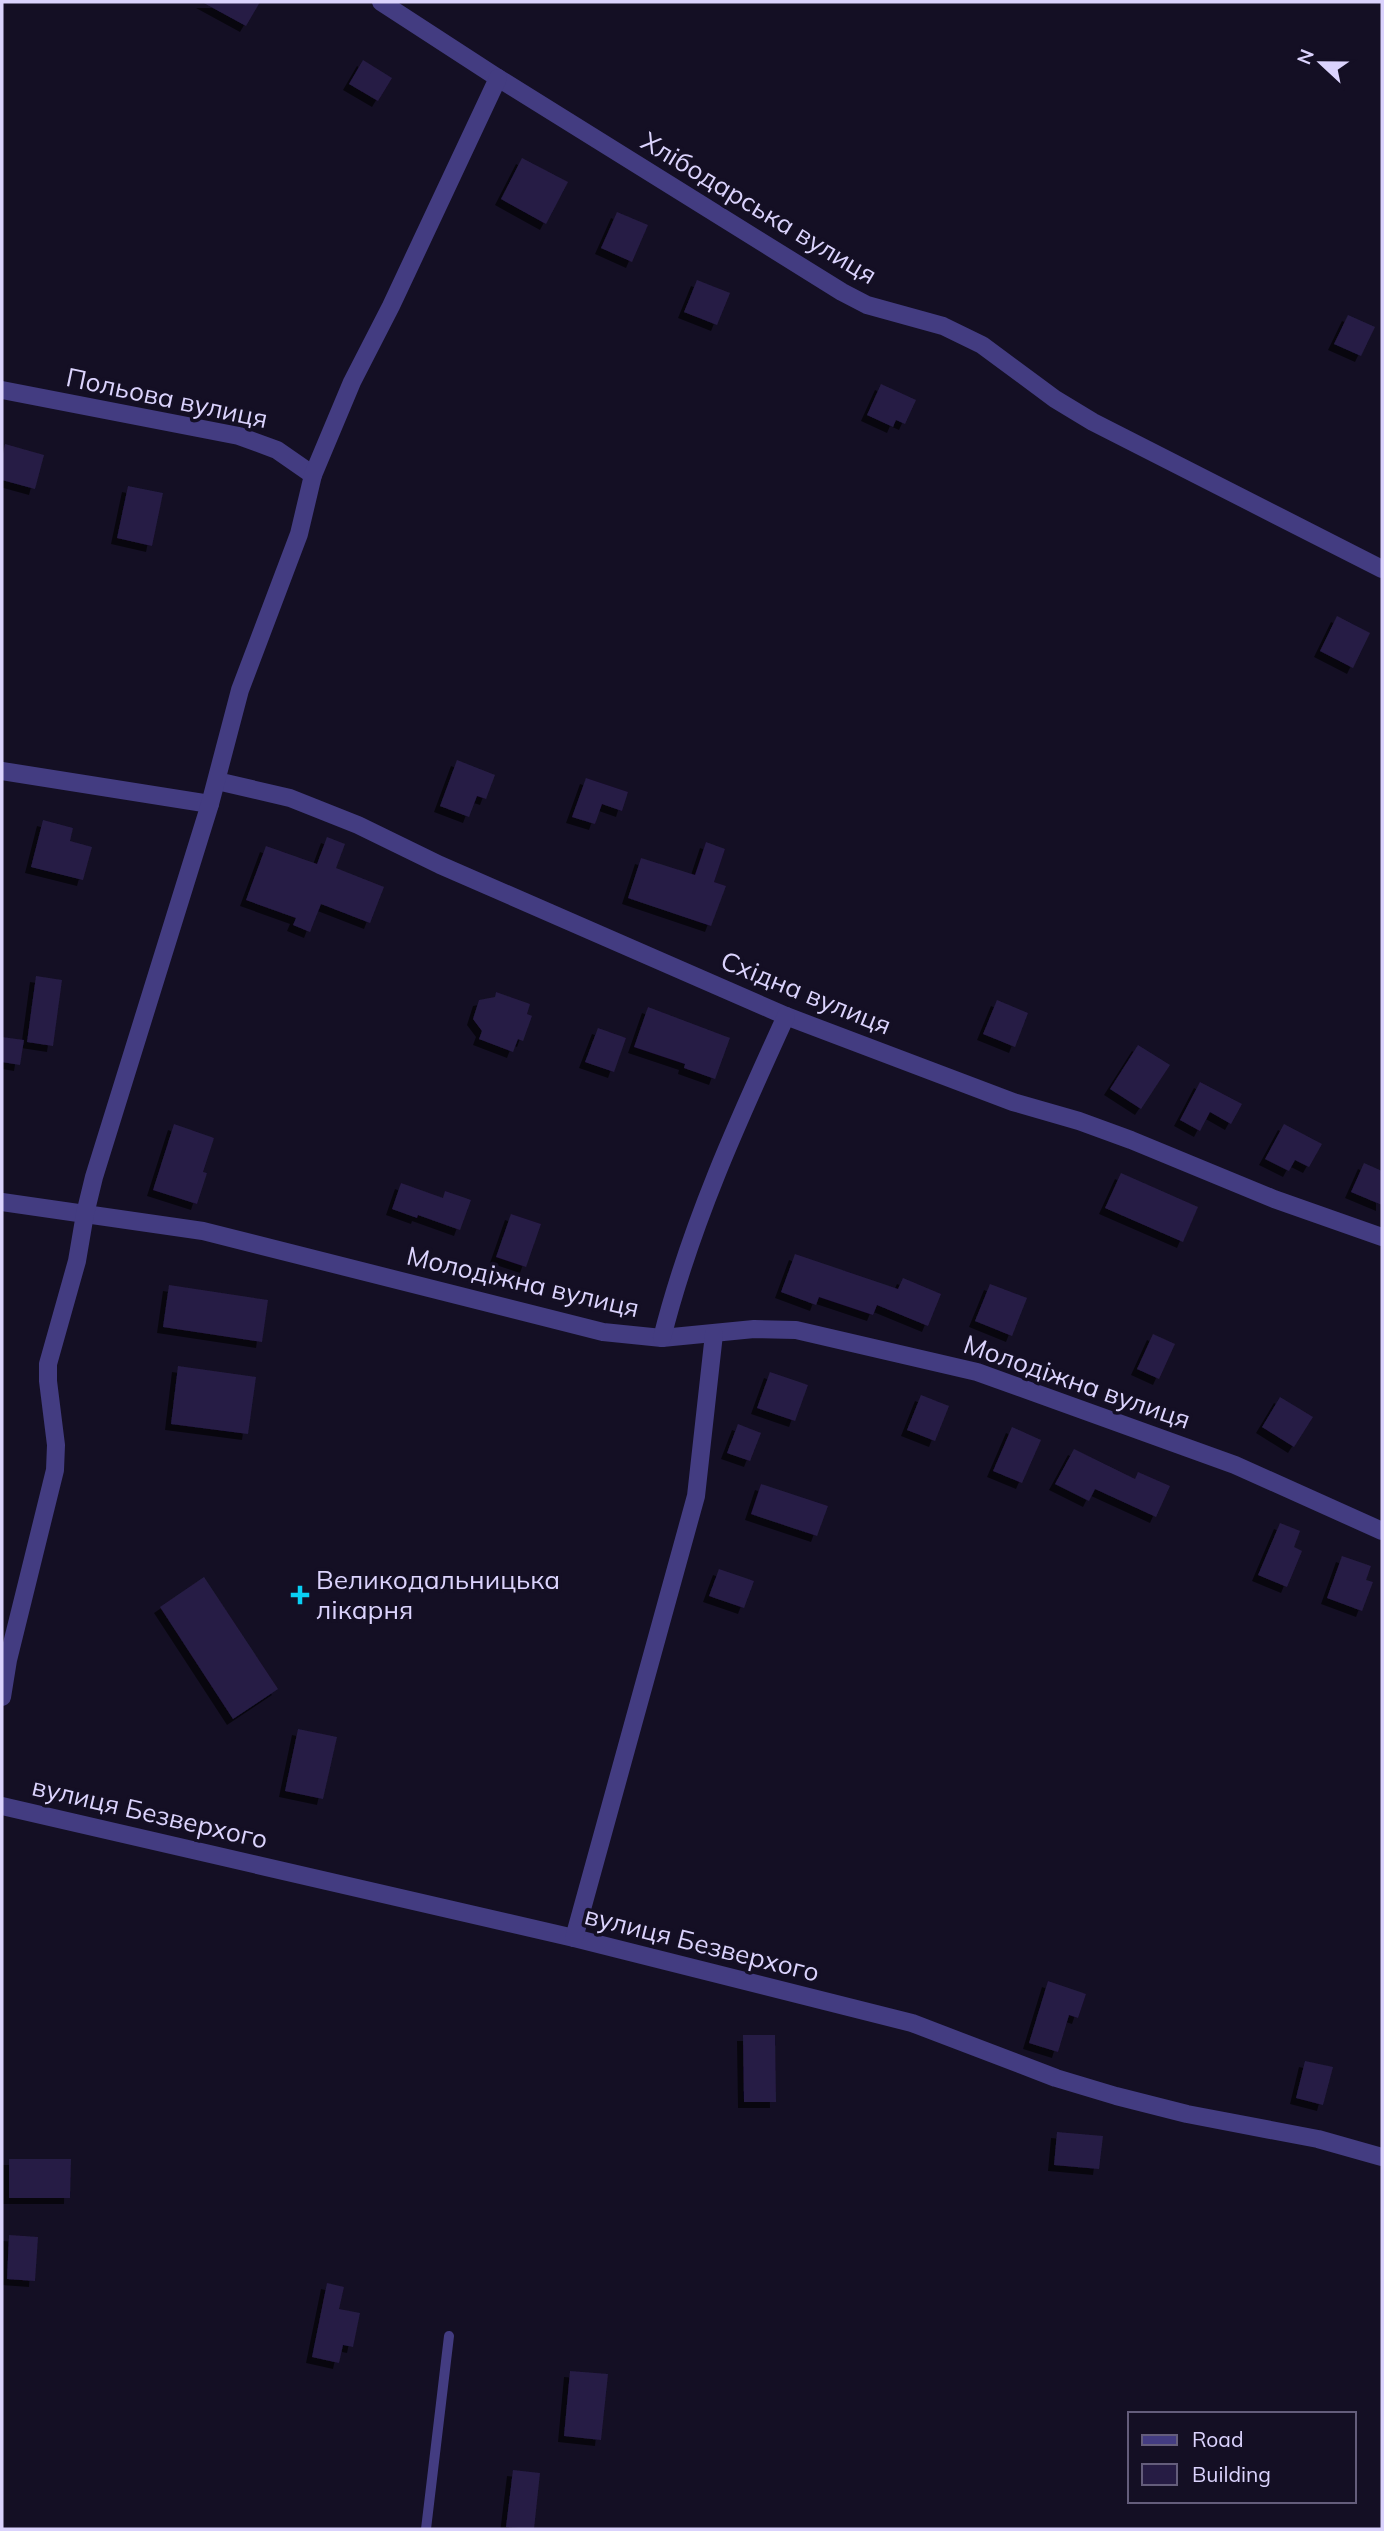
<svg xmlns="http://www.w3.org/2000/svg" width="1384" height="2531" font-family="Mulish,sans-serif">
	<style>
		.building { fill: #261c44; filter: url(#shadow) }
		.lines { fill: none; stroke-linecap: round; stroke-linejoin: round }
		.service { stroke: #433c81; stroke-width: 10 }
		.minor { stroke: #433c81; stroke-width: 18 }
		.poi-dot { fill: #09cff4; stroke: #140f24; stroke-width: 2.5 }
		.labels { text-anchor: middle; stroke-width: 7; stroke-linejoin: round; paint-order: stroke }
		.street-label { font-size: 26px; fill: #dbd3fd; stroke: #140f24 }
		.poi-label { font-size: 26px; fill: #dbd3fd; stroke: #140f24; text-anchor: start }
	</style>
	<defs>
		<filter id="shadow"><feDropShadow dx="-6" dy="6" stdDeviation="0" flood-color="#0009"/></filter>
	</defs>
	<rect width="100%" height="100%" fill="#140f24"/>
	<g class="building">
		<polygon points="202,2 260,2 246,26"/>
		<polygon points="363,60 392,78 378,101 349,84"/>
		<polygon points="522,158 568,182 546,224 501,199"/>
		<polygon points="617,212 648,225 632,262 601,248"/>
		<polygon points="697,280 730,293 717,325 684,312"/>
		<polygon points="1348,315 1375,327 1361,356 1334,344"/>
		<polygon points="881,384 916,400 905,424 896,420 893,427 867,415"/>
		<polygon points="5,444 44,455 35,489 2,480 2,458"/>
		<polygon points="128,486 163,493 152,546 117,538"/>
		<polygon points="1337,616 1370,633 1353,668 1320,651"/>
		<polygon points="457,760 495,775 486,799 477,796 469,817 440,806"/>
		<polygon points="586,778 628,792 622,811 602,804 595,824 572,817"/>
		<polygon points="43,820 73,828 70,841 92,847 83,880 31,867"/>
		<polygon points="327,837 345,844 336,868 384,887 370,923 321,904 310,932 293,925 296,918 246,900 266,846 317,864"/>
		<polygon points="706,842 725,849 714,882 726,886 711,926 628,898 641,858 695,875"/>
		<polygon points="36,976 62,980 53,1046 27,1042"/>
		<polygon points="496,992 530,1004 527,1014 532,1016 523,1041 518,1039 513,1052 479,1039 482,1031 473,1019 479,1000 495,997"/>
		<polygon points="997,1000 1028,1013 1015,1047 983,1034"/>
		<polygon points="648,1007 730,1038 715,1079 684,1068 685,1064 634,1047"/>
		<polygon points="598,1028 626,1038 614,1072 585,1062"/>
		<polygon points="2,1037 24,1040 20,1065 2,1062"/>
		<polygon points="1138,1045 1170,1065 1141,1109 1110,1089"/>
		<polygon points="1200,1082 1242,1104 1231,1124 1210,1112 1200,1131 1180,1120"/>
		<polygon points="174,1124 214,1138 203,1172 207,1173 197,1204 153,1190"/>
		<polygon points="1284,1124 1322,1144 1309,1167 1295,1160 1289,1171 1265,1159"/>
		<polygon points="1364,1163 1382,1171 1382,1205 1351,1192"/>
		<polygon points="1121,1173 1198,1207 1183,1242 1105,1208"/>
		<polygon points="401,1183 443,1198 445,1191 471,1200 460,1230 418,1215 417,1218 392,1209"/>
		<polygon points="511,1214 541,1224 526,1267 496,1257"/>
		<polygon points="795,1254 898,1289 903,1278 941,1294 928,1326 877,1305 873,1315 819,1297 816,1305 781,1292"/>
		<polygon points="990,1284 1027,1298 1012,1336 975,1321"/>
		<polygon points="169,1285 268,1300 262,1342 163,1327"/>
		<polygon points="1153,1334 1175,1344 1159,1379 1137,1369"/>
		<polygon points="178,1366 256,1377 248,1434 171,1424"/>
		<polygon points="770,1372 808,1385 795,1421 757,1408"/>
		<polygon points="921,1395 949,1406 935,1441 907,1430"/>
		<polygon points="1280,1397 1313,1417 1294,1447 1262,1427"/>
		<polygon points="738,1424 761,1433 750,1461 727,1453"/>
		<polygon points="1012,1427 1041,1440 1022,1483 993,1471"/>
		<polygon points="1074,1449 1135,1479 1138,1472 1170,1486 1156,1517 1095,1489 1089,1501 1055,1484"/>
		<polygon points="761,1484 828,1506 817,1536 751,1514"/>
		<polygon points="1280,1523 1300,1531 1294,1547 1302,1551 1287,1587 1258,1575"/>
		<polygon points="1342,1556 1371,1566 1366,1580 1373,1582 1362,1611 1327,1598"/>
		<polygon points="719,1569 754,1581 744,1608 709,1596"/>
		<polygon points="204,1577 278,1689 233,1719 160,1607"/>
		<polygon points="298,1729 337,1737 323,1799 285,1791"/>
		<polygon points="1048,1981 1086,1994 1078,2018 1069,2015 1058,2052 1029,2043"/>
		<polygon points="743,2035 775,2035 776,2102 744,2102"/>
		<polygon points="1305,2061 1333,2067 1323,2105 1296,2098"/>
		<polygon points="1057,2132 1103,2136 1099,2169 1054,2165"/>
		<polygon points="9,2159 71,2159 70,2198 9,2198"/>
		<polygon points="9,2235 38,2237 35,2281 7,2279"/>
		<polygon points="327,2283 344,2287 339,2309 360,2313 353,2347 343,2345 339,2363 312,2357"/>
		<polygon points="570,2371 608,2374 601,2440 564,2436"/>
		<polygon points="513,2470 540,2473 534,2529 506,2527"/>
	</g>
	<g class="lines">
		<polyline class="service" points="426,2529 449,2336"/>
		<g class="minor">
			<polyline points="381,2 498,78 842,292 867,305 943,326 982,345 1055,399 1093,422 1382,569"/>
			<polyline points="2,390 239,436 277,450 313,475"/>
			<polyline points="2,771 210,804"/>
			<polyline points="217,781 290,798 358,825 440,865 786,1016 1013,1102 1079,1121 1131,1140 1274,1199 1382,1237"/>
			<polyline points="2,1202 203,1231 603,1332 662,1338 754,1329 796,1330 977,1372 1235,1465 1382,1531"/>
			<path d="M662 1338C690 1226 738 1121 786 1016"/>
			<polyline points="2,1697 8,1660 55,1470 56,1445 48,1381 48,1364 77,1261 85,1214 94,1177 210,804 240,690 299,534 313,475 352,382 391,306 498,78"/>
			<polyline points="2,1806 574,1938 912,2023 1056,2078 1116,2096 1187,2114 1318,2139 1382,2157"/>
			<polyline points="574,1938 696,1496 714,1334"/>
		</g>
	</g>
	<path class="poi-dot" d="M296.5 1584.5h7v7h7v7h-7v7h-7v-7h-7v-7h7z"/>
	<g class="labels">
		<g class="street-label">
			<text transform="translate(759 208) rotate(31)" y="9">Хлібодарська вулиця</text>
			<text transform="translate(167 398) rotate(12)" y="9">Польова вулиця</text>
			<text transform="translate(806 993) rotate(22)" y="9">Східна вулиця</text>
			<text transform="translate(523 1282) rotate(13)" y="9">Молодіжна вулиця</text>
			<text transform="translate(1077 1382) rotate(19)" y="9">Молодіжна вулиця</text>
			<text transform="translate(150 1813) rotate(13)" y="9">вулиця Безверхого</text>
			<text transform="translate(702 1944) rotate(14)" y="9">вулиця Безверхого</text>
		</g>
		<g class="poi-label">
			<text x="316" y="1589">Великодальницька<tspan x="316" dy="30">лікарня</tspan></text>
		</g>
	</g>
	<rect width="1384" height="2531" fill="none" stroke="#dbd3fd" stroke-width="7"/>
	<rect x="1128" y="2412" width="228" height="91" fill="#140f24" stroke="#645d7b" stroke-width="2"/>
	<rect x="1142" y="2435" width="35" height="10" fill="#433c81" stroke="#645d7b" stroke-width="2"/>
	<text x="1192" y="2447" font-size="21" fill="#dbd3fd">Road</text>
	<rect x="1142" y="2464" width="35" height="21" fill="#261c44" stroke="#645d7b" stroke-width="2"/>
	<text x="1192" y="2482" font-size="21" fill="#dbd3fd">Building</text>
	<g transform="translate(1321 63) rotate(292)" stroke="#140f24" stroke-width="5" paint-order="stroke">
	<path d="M0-5L12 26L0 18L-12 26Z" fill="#dbd3fd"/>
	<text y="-10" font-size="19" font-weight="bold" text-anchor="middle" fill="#dbd3fd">N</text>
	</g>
</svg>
